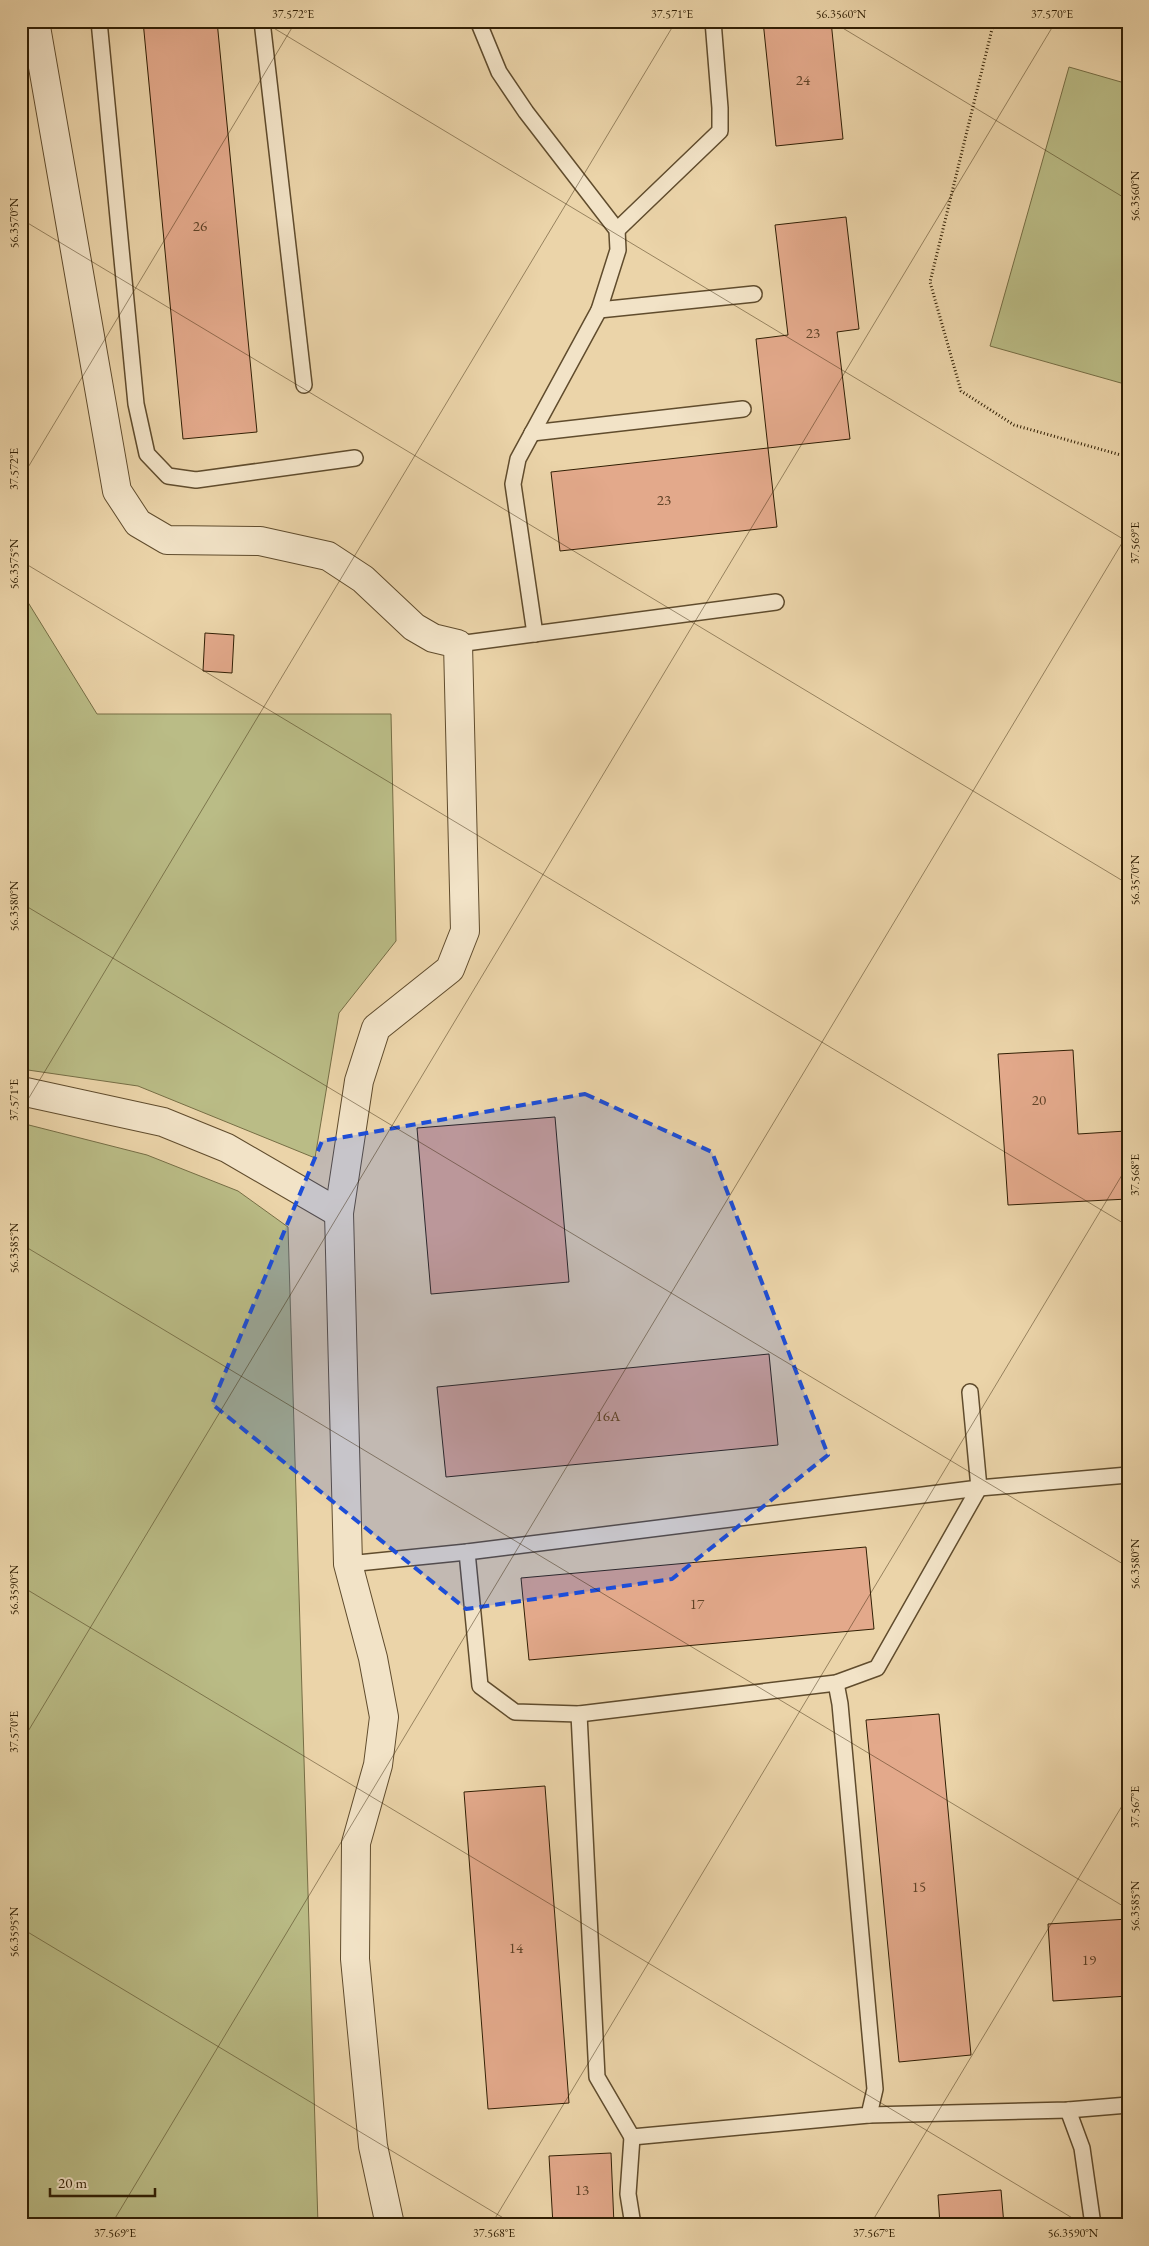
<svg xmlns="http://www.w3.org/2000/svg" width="1149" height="2246" font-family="'EB Garamond',serif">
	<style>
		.green { fill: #babc86; stroke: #766e45 }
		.building { fill: #e3a98b; stroke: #311f04 }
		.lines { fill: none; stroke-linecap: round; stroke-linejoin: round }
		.lane-casing { stroke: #604c2d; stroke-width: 18 }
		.street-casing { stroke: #604c2d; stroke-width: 30 }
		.path { stroke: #311f04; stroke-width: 3; stroke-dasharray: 1 2.5; stroke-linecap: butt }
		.lane { stroke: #f2e3c7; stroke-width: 15 }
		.street { stroke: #f2e3c7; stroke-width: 28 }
		.marked { fill: #1d4ed8; fill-opacity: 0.2; stroke: #1d4ed8; stroke-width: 4; stroke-dasharray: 10 6; stroke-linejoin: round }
		.ticks { fill: none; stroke: #311f04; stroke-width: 1; stroke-opacity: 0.45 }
		.labels { text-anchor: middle; stroke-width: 4.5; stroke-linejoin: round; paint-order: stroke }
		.number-label { font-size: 15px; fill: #5e4226 }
		.neatline { fill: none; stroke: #311f04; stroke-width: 2 }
		.ticks-label { font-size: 12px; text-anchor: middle; fill: #311f04 }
	</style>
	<rect width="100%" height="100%" fill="#ebd4a9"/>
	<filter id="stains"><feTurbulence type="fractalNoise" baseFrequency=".004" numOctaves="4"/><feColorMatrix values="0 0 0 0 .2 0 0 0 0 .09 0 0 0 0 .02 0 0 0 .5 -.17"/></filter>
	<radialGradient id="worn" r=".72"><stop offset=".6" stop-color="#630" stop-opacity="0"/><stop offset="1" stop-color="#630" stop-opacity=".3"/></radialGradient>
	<g class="green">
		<polygon points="1069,67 1128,84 1128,385 990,346"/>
		<polygon points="21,591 97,714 391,714 396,941 339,1013 315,1158 138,1086 21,1069"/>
		<polygon points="21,1123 147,1155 238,1191 288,1227 318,2225 21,2225"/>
	</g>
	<g class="building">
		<polygon points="143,21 217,21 257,432 183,439"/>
		<polygon points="763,21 831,21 843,139 776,146"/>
		<polygon points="846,217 859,329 837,332 850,439 768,448 756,339 788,335 775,225"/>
		<polygon points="768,448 777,527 560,551 551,472"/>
		<polygon points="205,633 234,635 232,673 203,671"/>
		<polygon points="1073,1050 1078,1134 1126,1131 1122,1069 1128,1069 1128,1199 1008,1205 998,1054"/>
		<polygon points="555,1117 569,1282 431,1294 417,1128"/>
		<polygon points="769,1354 778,1445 446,1477 437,1387"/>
		<polygon points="866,1547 874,1629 529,1660 521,1578"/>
		<polygon points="939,1714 971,2055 899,2062 866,1720"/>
		<polygon points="545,1786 569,2103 488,2109 464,1792"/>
		<polygon points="1128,1919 1128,1996 1053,2001 1048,1924"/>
		<polygon points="611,2153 614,2225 553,2225 549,2156"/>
		<polygon points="1001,2190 1004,2225 940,2225 938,2195"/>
	</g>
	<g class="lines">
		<defs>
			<g id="lane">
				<polyline points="99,21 136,404 147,454 168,476 196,480 355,458"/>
				<polyline points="262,21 304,385"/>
				<polyline points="478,21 499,72 526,112 617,230 618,250 599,310 518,459 513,484 535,634"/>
				<polyline points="617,230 720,131 720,108 713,21"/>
				<polyline points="599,310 754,294"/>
				<polyline points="532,433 743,409"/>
				<polyline points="458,644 776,602"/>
				<polyline points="467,1552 480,1686 515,1712 579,1714 836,1683 877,1668 979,1488 970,1392"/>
				<polyline points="348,1564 467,1552 979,1488 1128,1475"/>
				<polyline points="579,1714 597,2077 632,2137 869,2115 875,2089 840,1704 836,1683"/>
				<polyline points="1068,2110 1082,2148 1093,2225"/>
				<polyline points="869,2115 1068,2110 1128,2105"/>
				<polyline points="632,2137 628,2194 633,2225"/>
			</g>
			<g id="street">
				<polyline points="35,21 117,491 138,523 167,540 260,541 328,556 363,579 414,627 433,638 458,644 465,931 450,969 376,1028 359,1081 339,1213 348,1564 373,1658 384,1717 378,1765 356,1843 355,1959 373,2146 390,2225"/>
				<polyline points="21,1091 163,1122 227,1148 339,1213"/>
			</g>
		</defs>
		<use href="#lane" class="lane-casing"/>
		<use href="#street" class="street-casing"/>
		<polyline class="path" points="994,21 930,282 961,391 1014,425 1128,457"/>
		<use href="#lane" class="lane"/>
		<use href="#street" class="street"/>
	</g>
	<path class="marked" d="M585 1094 712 1152 828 1455 672 1579 466 1609 212 1404 322 1141Z"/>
	<path class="ticks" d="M262 21 1128 542M831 21 1128 200M21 219 1128 884M21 479 296 21M21 561 1128 1226M21 903 1128 1567M21 1111 676 21M21 1244 1128 1909M21 1586 1084 2225M21 1743 1056 21M21 1928 515 2225M111 2225 1128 533M491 2225 1128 1165M870 2225 1128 1796"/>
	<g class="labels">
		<g class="number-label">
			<text x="803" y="85">24</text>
			<text x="200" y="231">26</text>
			<text x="813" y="338">23</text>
			<text x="664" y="505">23</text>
			<text x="1039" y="1105">20</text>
			<text x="608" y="1421">16А</text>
			<text x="697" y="1609">17</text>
			<text x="919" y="1892">15</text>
			<text x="516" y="1953">14</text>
			<text x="1089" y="1965">19</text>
			<text x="582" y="2195">13</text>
		</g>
	</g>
	<rect width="1149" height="2246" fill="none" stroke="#ebd4a9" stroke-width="55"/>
	<path d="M50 2188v8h105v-8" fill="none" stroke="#311f04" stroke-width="2.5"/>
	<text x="58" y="2188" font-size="15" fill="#311f04" stroke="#f2e3c7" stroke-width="4" paint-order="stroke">20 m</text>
	<rect x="28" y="28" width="1094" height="2190" class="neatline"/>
	<g class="ticks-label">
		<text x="293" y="18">37.572°E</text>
		<text x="672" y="18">37.571°E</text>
		<text x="841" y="18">56.3560°N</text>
		<text x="1052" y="18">37.570°E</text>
		<text transform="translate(1135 196) rotate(-90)" y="4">56.3560°N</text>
		<text transform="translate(14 223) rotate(-90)" y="4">56.3570°N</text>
		<text transform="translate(14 469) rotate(-90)" y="4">37.572°E</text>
		<text transform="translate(1135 543) rotate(-90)" y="4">37.569°E</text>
		<text transform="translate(14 564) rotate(-90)" y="4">56.3575°N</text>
		<text transform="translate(1135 880) rotate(-90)" y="4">56.3570°N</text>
		<text transform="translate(14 906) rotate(-90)" y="4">56.3580°N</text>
		<text transform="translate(14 1100) rotate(-90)" y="4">37.571°E</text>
		<text transform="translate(1135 1175) rotate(-90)" y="4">37.568°E</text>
		<text transform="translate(14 1248) rotate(-90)" y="4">56.3585°N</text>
		<text transform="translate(1135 1564) rotate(-90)" y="4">56.3580°N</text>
		<text transform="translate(14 1590) rotate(-90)" y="4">56.3590°N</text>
		<text transform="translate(14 1732) rotate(-90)" y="4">37.570°E</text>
		<text transform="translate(1135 1807) rotate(-90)" y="4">37.567°E</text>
		<text transform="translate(1135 1906) rotate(-90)" y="4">56.3585°N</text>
		<text transform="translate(14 1932) rotate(-90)" y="4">56.3595°N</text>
		<text x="115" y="2237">37.569°E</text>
		<text x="494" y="2237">37.568°E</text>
		<text x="874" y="2237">37.567°E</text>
		<text x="1073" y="2237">56.3590°N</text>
	</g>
	<rect width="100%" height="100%" filter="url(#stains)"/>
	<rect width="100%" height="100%" fill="url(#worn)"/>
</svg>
